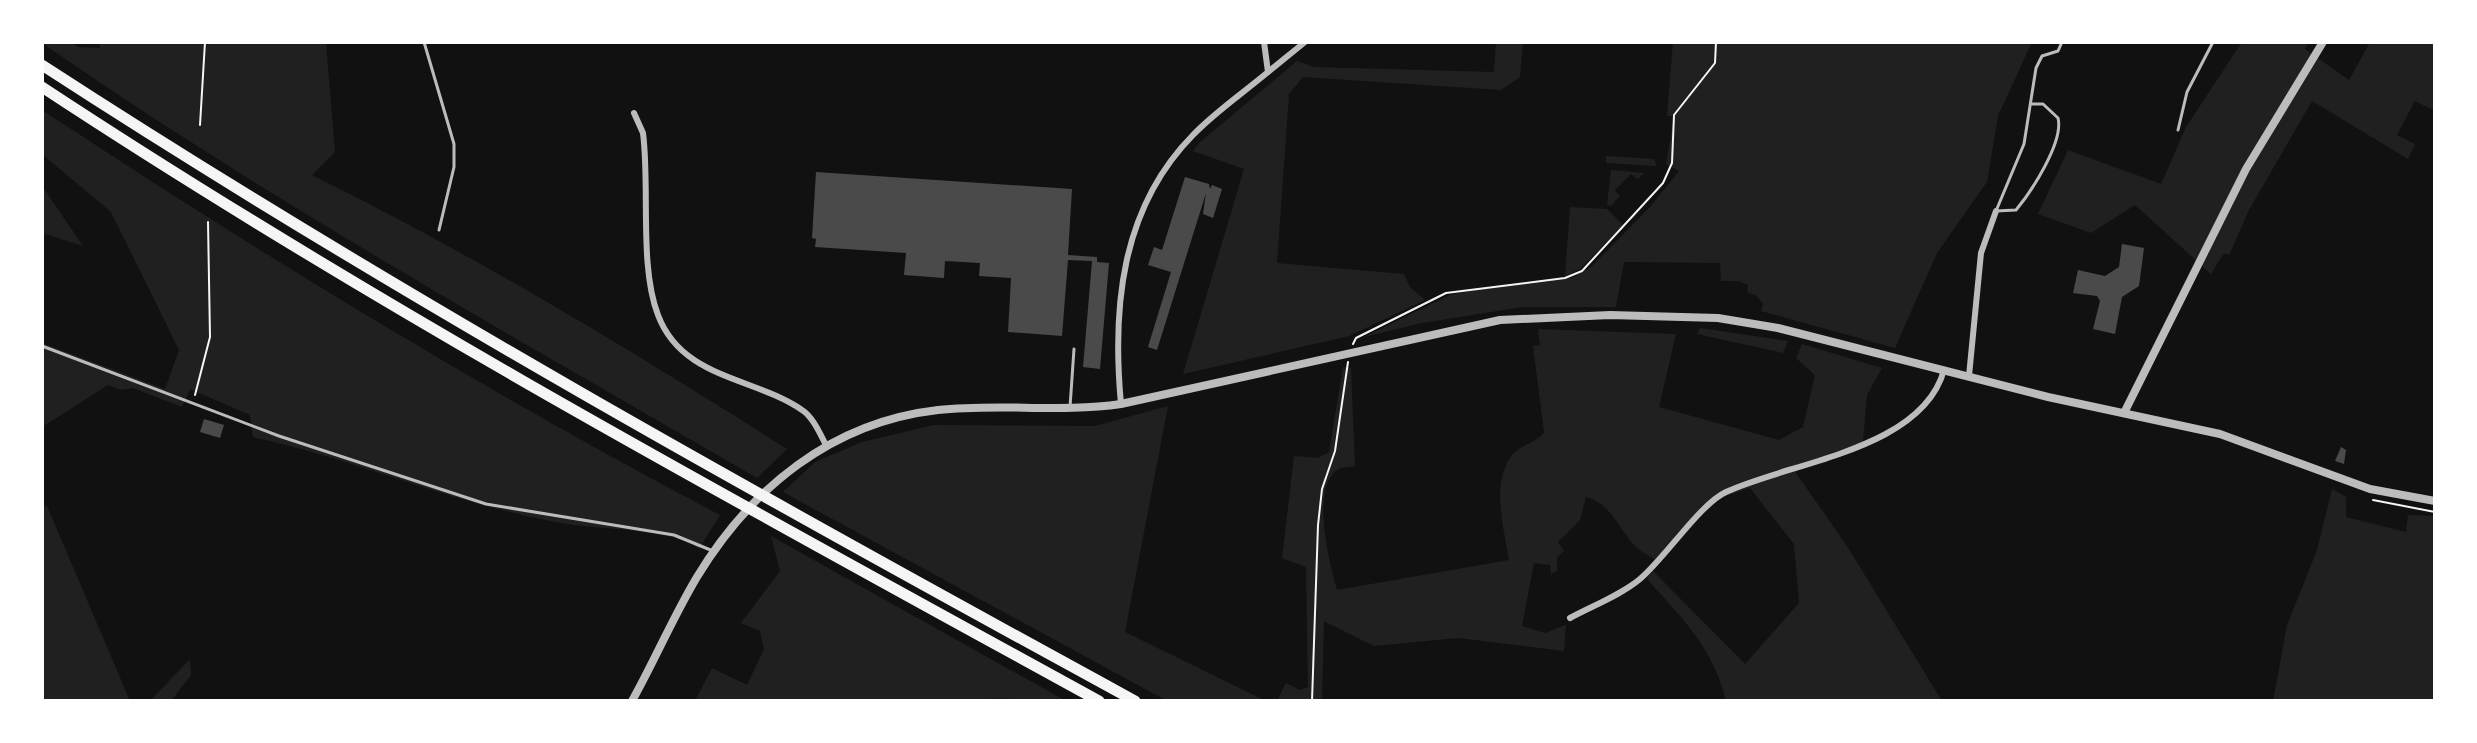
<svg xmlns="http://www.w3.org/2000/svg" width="2477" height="743" font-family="Rubik,sans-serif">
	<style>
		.green { fill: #202020 }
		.building { fill: #4a4a4a }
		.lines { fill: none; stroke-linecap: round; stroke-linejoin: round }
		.path { stroke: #f5f5f5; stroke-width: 2 }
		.service { stroke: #bcbcbc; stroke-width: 3 }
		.minor { stroke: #bcbcbc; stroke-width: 6 }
		.tertiary { stroke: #bcbcbc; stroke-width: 8 }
		.motorway { stroke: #f5f5f5; stroke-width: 11 }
	</style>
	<rect width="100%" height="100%" fill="#111"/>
	<g class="green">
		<path d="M71 42 78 47 100 48 99 42H326L335 152 312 175C478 257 631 350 787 449L757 478C516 338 271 202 42 43Z"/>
		<polygon points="1496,42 1523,42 1520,77 1501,90 1303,77 1289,94 1277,263 1404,274 1410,287 1425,300 1349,336 1183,374 1244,169 1193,151 1199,143 1297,61 1314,67 1494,72"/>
		<polygon points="1673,42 2032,42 1998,116 1987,182 1937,253 1895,348 1761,311 1763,304 1757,296 1747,292 1748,285 1739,281 1721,281 1720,263 1624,262 1616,307 1523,307 1422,323 1364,337 1450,295 1496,286 1572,278 1592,266 1650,207 1679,171 1666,164 1674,116 1667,116"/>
		<polygon points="2242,42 2309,42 2305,49 2349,80 2370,42 2435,42 2435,111 2415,101 2397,135 2415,144 2408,159 2312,101 2249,210 2229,255 2224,253 2211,274 2135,205 2091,233 2038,214 2068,150 2161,184 2186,127"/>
		<path d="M42 110C262 255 486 392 720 515L699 549C678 530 603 529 574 525 463 508 362 461 253 437L250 415 190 389 182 407 133 388 122 390 108 385 42 427V343L165 389 179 350 111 212 42 154Z"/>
		<polygon points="1606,156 1654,159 1657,166 1606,163"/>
		<polygon points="1611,170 1644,173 1638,179 1631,174 1615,190 1620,196 1611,206 1607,205"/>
		<polygon points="42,186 83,246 42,233"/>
		<polygon points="1570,207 1607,209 1623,225 1580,269 1565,276"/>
		<polygon points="1700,328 1788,341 1783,353 1697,334"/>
		<path d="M1538 329 1676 334 1659 407 1779 440 1803 427 1815 375 1796 358 1802 344 1882 368 1867 395 1863 442 1801 464 1796 473 1847 546 1942 701H1726C1713 648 1683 619 1647 579L1653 571 1745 664 1799 603 1794 544 1750 488 1725 496 1721 492 1679 531 1655 560C1648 555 1638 550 1633 544 1619 528 1609 502 1586 497L1580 520 1558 542 1564 551 1557 557V571L1551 574 1550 565 1534 563 1522 626 1545 633 1566 625 1564 651 1458 638 1374 646 1324 621 1322 701H1277L1286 683 1300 690 1308 687 1306 567 1282 558 1294 456 1318 458 1329 452 1343 367 1351 368 1355 466C1349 467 1341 467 1337 470 1310 489 1330 564 1337 590L1509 560C1504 528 1490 482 1513 454 1522 444 1537 443 1544 432L1533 346 1540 345Z"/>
		<polygon points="1168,406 1125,632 1266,701 1167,701 783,492 815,462 862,442 934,425 1095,426"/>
		<polygon points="2332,489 2346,497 2346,517 2406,532 2408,515 2435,516 2435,701 2273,701 2287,625 2317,550"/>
		<polygon points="42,506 47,506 130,701 42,701"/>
		<path d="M771 536 1066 701C1032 701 999 696 966 701H695L712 668 747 685 764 649 760 631 741 623 780 571Z"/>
		<polygon points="190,659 191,675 171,701 150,701"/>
	</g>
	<g class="building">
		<polygon points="816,172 1072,189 1068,255 1097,257 1097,262 1109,263 1100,369 1083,367 1092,261 1068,260 1062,336 1008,332 1011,278 979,276 980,263 945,261 944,278 904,275 906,253 815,247 816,239 812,238"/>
		<polygon points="1185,177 1209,184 1210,189 1212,185 1222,189 1213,218 1203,214 1206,193 1157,350 1148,347 1171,272 1148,265 1154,247 1162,250"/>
		<polygon points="2122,244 2144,248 2139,286 2122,297 2115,334 2093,329 2100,301 2097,296 2073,293 2078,270 2105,276 2119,267"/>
		<polygon points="204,419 224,425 220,438 200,432"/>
		<polygon points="2341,447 2346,450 2344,464 2335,461"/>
	</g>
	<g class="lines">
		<g class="path">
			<polyline points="200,125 205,42"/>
			<polyline points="1353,344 1356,338 1446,293 1565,278 1582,271 1663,183 1672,163 1674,115 1715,63 1716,42"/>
			<polyline points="195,395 210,337 208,222"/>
			<polyline points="2373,500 2435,512"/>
			<polyline points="1312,701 1318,525 1322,489 1335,451 1348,362"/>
		</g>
		<g class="service">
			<polyline points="424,42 454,144 454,167 439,230"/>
			<path d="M2032 104H2043L2058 118C2064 142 2031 192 2016 210L1996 211 2024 144 2036 68 2042 56 2058 51 2062 42"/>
			<polyline points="2178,130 2187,92 2213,42"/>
			<polyline points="42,346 279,436 486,504 674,535 713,551"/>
			<polyline points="1070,407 1074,349"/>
		</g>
		<g class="minor">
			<polyline points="1268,72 1305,42"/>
			<path d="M634 113 643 133C650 187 639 266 658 315 682 379 754 377 802 410 813 417 820 434 826 445"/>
			<polyline points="1969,376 1981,253 1996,211"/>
			<path d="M1121 404C1112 308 1121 208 1193 135 1215 112 1243 93 1268 72L1264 42"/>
			<path d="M1570 618C1592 606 1621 595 1640 579 1665 558 1700 504 1726 492 1790 462 1922 450 1944 370"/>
		</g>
		<g class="tertiary">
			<polyline points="2124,413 2246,169 2323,42"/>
			<path d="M632 701C655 660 673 617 697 577 751 488 832 422 938 410 999 403 1060 413 1121 404L1500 320 1610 315 1718 318 1778 328 2048 397 2220 434 2370 489 2435 501"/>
		</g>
		<g class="motorway">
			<path d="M42 65C396 295 765 499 1135 701"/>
			<path d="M42 87C382 311 742 505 1099 701"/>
		</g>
	</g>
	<rect width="2477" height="743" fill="none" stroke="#ffffff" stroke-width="88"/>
</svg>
